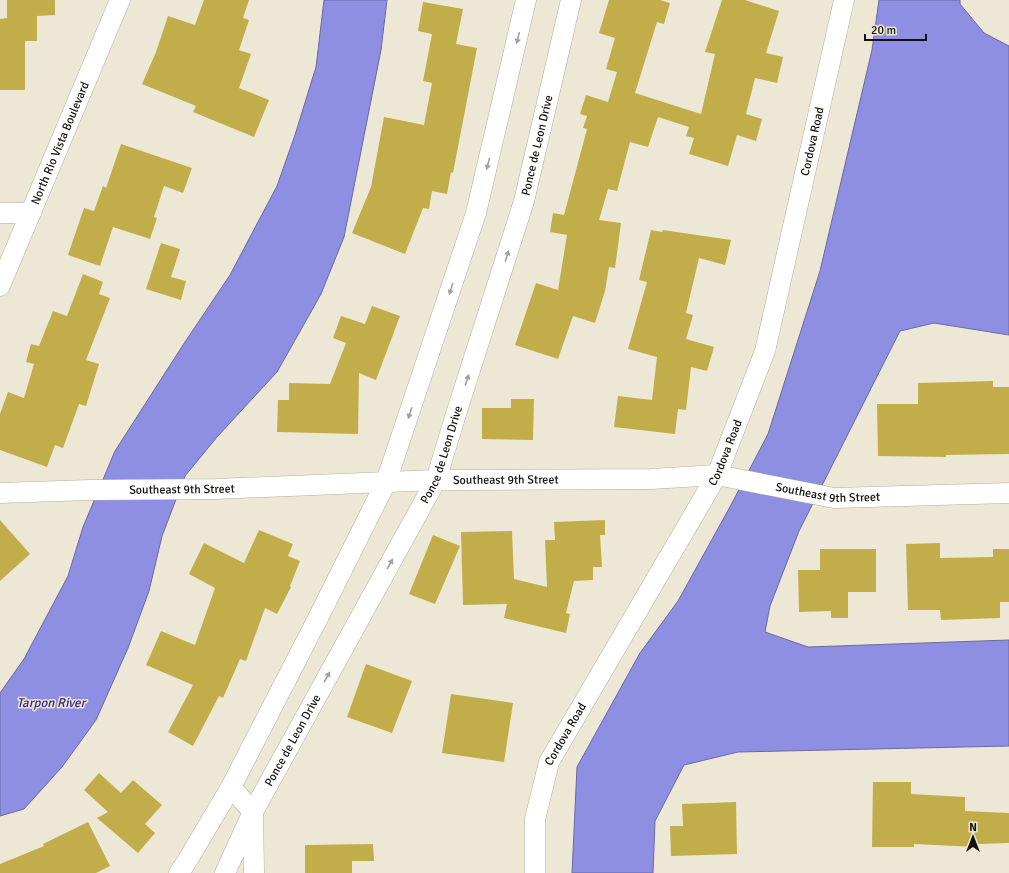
<svg xmlns="http://www.w3.org/2000/svg" width="1009" height="873" font-family="Signika,sans-serif">
	<style>
		.water { fill: #8e8fe2; stroke: #6969a2 }
		.building { fill: #c2ad4b }
		.lines { fill: none; stroke-linecap: round; stroke-linejoin: round }
		.street-casing { stroke: #b2ae9b; stroke-width: 21 }
		.street { stroke: #fff; stroke-width: 20 }
		.oneway { fill: #a1a09d }
		.labels { text-anchor: middle; stroke-width: 3; stroke-linejoin: round; paint-order: stroke }
		.street-label { font-size: 12px; fill: #13110b; stroke: #ede8d5 }
		.water-label { font-size: 13px; font-style: italic; fill: #342686; stroke: #ede8d5 }
	</style>
	<rect width="100%" height="100%" fill="#ede8d5"/>
	<g class="water">
		<polygon points="324,0 387,0 381,50 344,237 321,294 277,372 217,437 185,476 162,536 149,591 128,648 96,720 62,767 24,809 0,816 0,693 24,659 68,576 83,527 115,451 183,345 230,275 277,186 295,135 316,67"/>
		<polygon points="879,0 960,0 960,4 984,33 1009,46 1009,335 934,323 900,331 799,531 770,606 765,632 808,647 1009,640 1009,746 738,752 684,765 655,821 653,873 572,873 577,767 640,653 678,601 731,505 768,434 820,271 872,50"/>
	</g>
	<g class="building">
		<polygon points="7,0 55,0 55,15 37,16 37,41 25,41 25,90 0,90 0,19 7,18"/>
		<polygon points="204,0 249,0 243,18 249,20 239,50 251,54 239,88 269,100 254,137 193,112 196,106 142,84 156,52 168,16 195,25"/>
		<polygon points="609,0 660,0 670,3 664,24 657,22 635,93 701,114 715,54 705,52 722,0 745,0 779,11 766,53 783,57 777,83 755,78 746,114 762,119 756,141 737,135 728,166 689,154 694,138 686,136 689,127 658,117 648,147 630,142 617,191 608,189 599,220 621,223 615,268 609,267 605,291 595,323 573,316 558,359 515,345 536,283 558,290 567,235 550,232 553,213 564,215 587,129 583,128 587,116 580,114 586,95 608,102 617,72 606,69 615,38 599,33"/>
		<polygon points="423,2 463,9 456,44 477,48 453,173 451,172 447,194 432,191 429,209 423,208 405,254 352,233 371,187 384,117 424,125 432,83 423,81 432,34 418,31"/>
		<polygon points="121,144 192,168 183,193 164,186 154,217 157,218 150,239 113,227 100,266 68,255 84,208 94,211 103,186 106,188"/>
		<polygon points="651,230 662,232 663,230 731,240 725,265 699,258 686,313 693,315 686,339 714,347 707,371 691,367 686,410 678,409 675,434 614,427 618,396 652,400 657,357 628,349 647,282 639,280"/>
		<polygon points="161,243 180,249 171,277 186,281 181,300 146,289"/>
		<polygon points="83,274 103,282 99,294 110,298 86,360 99,364 86,406 79,404 63,448 55,445 47,467 0,450 0,414 8,392 24,398 34,364 26,362 31,344 39,346 53,311 67,316"/>
		<polygon points="372,306 400,316 376,380 359,373 358,434 277,432 278,400 289,400 289,383 330,384 346,343 333,338 341,316 365,324"/>
		<polygon points="993,381 993,387 1009,387 1009,454 946,455 946,457 878,456 877,404 918,404 918,383"/>
		<polygon points="511,399 534,399 533,440 482,439 482,408 511,408"/>
		<polygon points="0,520 30,554 0,581"/>
		<polygon points="605,520 605,535 600,535 602,567 593,567 593,580 574,581 566,613 570,614 566,633 504,618 507,604 463,605 461,532 512,531 514,579 547,587 545,540 555,540 554,522"/>
		<polygon points="259,530 293,544 288,556 300,561 290,586 291,587 277,614 265,608 246,661 240,659 223,698 219,696 193,746 168,732 193,685 146,665 161,631 195,645 215,588 189,574 204,543 244,563"/>
		<polygon points="433,535 460,546 435,604 409,594"/>
		<polygon points="940,543 940,558 993,557 993,549 1009,549 1009,602 1000,602 1000,618 941,620 940,610 908,610 906,544"/>
		<polygon points="820,549 876,549 876,592 848,592 848,618 831,618 831,611 799,612 798,570 820,570"/>
		<polygon points="366,664 412,681 392,733 347,717"/>
		<polygon points="451,694 513,703 504,762 442,753"/>
		<polygon points="99,773 121,793 133,780 162,805 145,824 155,833 138,853 97,818 108,812 84,790"/>
		<polygon points="873,782 911,782 911,794 965,797 965,811 1009,813 1009,843 976,844 976,847 914,844 914,847 872,847"/>
		<polygon points="736,802 737,854 671,856 670,826 683,826 682,804"/>
		<polygon points="88,822 110,866 96,873 0,873 0,864 44,846 43,844"/>
		<polygon points="373,844 374,861 352,861 352,873 305,873 305,845"/>
	</g>
	<g class="lines">
		<defs>
			<g id="street">
				<polyline points="0,213 31,213"/>
				<path id="s1" d="M0 286 120 0"/>
				<path id="s2" d="M0 493 90 490 216 489 436 480 651 479 717 475 834 498 1009 493"/>
				<polyline points="231,787 253,812 254,873"/>
				<polyline points="179,873 187,861 231,787 318,618 386,482 476,213 526,0"/>
				<path id="s3" d="M225 873 253 812 436 480 456 414 524 201 571 0"/>
				<path id="s4" d="M535 873V819L549 762 717 475 765 351 844 0"/>
			</g>
		</defs>
		<use href="#street" class="street-casing"/>
		<use href="#street" class="street"/>
	</g>
	<defs><path id="oneway-solid" d="M-6-.8H1V-3.2L6.5 0L1 3.2V.8H-6Z"/></defs>
	<g class="oneway">
		<use href="#oneway-solid" transform="translate(518 38) rotate(103)"/>
		<use href="#oneway-solid" transform="translate(488 164) rotate(104)"/>
		<use href="#oneway-solid" transform="translate(507 256) rotate(-73)"/>
		<use href="#oneway-solid" transform="translate(451 289) rotate(108)"/>
		<use href="#oneway-solid" transform="translate(467 380) rotate(-72)"/>
		<use href="#oneway-solid" transform="translate(410 413) rotate(108)"/>
		<use href="#oneway-solid" transform="translate(390 564) rotate(-61)"/>
		<use href="#oneway-solid" transform="translate(327 677) rotate(-61)"/>
	</g>
	<g class="labels">
		<g class="street-label">
			<text dy="4" stroke="none"><textPath href="#s4" startOffset="793">Cordova Road</textPath></text>
			<text dy="4" stroke="none"><textPath href="#s1" startOffset="155">North Rio Vista Boulevard</textPath></text>
			<text dy="4" stroke="none"><textPath href="#s3" startOffset="796">Ponce de Leon Drive</textPath></text>
			<text dy="4" stroke="none"><textPath href="#s4" startOffset="469">Cordova Road</textPath></text>
			<text dy="4" stroke="none"><textPath href="#s3" startOffset="472">Ponce de Leon Drive</textPath></text>
			<text dy="4" stroke="none"><textPath href="#s2" startOffset="506">Southeast 9th Street</textPath></text>
			<text dy="4" stroke="none"><textPath href="#s2" startOffset="182">Southeast 9th Street</textPath></text>
			<text dy="4" stroke="none"><textPath href="#s2" startOffset="830">Southeast 9th Street</textPath></text>
			<text dy="4" stroke="none"><textPath href="#s4" startOffset="145">Cordova Road</textPath></text>
			<text dy="4" stroke="none"><textPath href="#s3" startOffset="149">Ponce de Leon Drive</textPath></text>
		</g>
		<g class="water-label">
			<text x="51" y="707">Tarpon River</text>
		</g>
	</g>
	<g transform="translate(973 837)" stroke="#ede8d5" stroke-width="3" paint-order="stroke">
	<path d="M0-3L7 15L0 10L-7 15Z" fill="#13110b"/>
	<text y="-6" font-size="11" font-weight="bold" text-anchor="middle" fill="#13110b">N</text>
	</g>
	<path d="M865 34v6h61v-6" fill="none" stroke="#13110b" stroke-width="2"/>
	<text x="871" y="34" font-size="12" fill="#13110b" stroke="#ede8d5" stroke-width="3" paint-order="stroke">20 m</text>
</svg>
